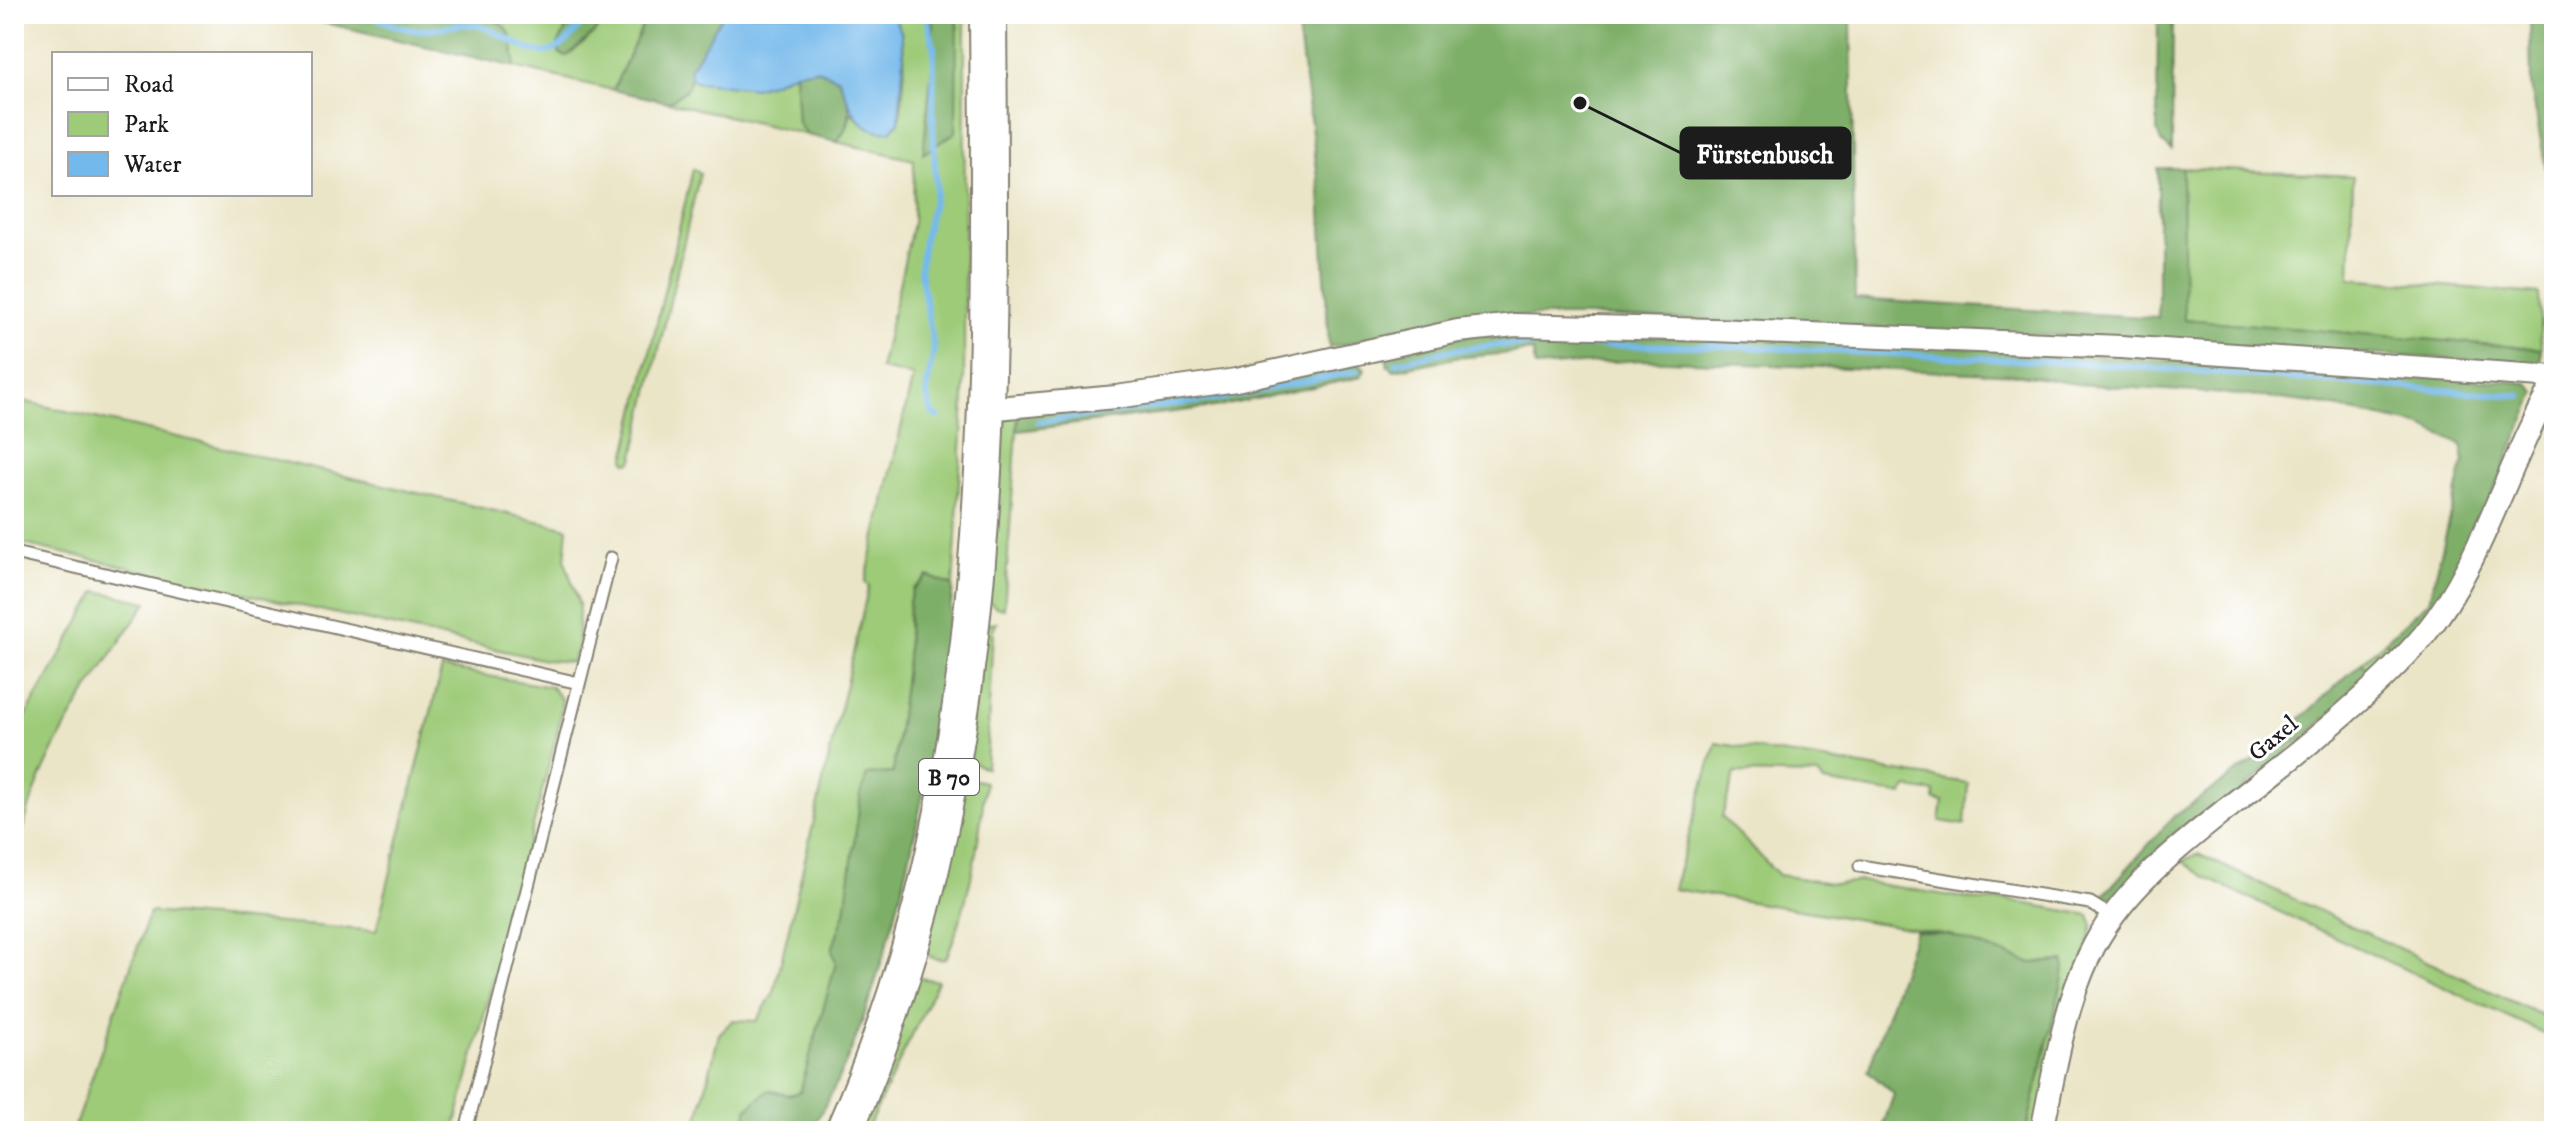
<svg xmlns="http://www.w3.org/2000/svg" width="2568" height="1145" font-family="'IM FELL DW Pica',serif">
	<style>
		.green { fill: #9dcb78; stroke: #5c744a; stroke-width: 2 }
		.forest { fill: #7eaf68; stroke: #4d6642; stroke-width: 2 }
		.water { fill: #74b9eb; stroke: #486a84; stroke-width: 2 }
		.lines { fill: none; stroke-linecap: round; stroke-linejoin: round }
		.stream { stroke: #74b9eb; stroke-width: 6 }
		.service-casing { stroke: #848072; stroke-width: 15 }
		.minor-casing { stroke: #848072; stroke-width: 26 }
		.primary-casing { stroke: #848072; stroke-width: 40 }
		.service { stroke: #fff; stroke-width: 11 }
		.minor { stroke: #fff; stroke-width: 22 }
		.primary { stroke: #fff; stroke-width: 36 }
		.labels { text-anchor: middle; stroke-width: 6; stroke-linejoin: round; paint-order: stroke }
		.shield { fill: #fff; stroke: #606060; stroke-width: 2 }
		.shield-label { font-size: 22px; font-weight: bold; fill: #1c1c1c }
		.street-label { font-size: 24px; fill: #1c1c1c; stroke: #fff }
		.leader { fill: none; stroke: #1c1c1c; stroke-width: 3 }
		.callout-dot { fill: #1c1c1c; stroke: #fff; stroke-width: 3 }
		.callout { fill: #1c1c1c; stroke: #1c1c1c; stroke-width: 3 }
		.callout-label { font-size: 26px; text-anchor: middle; font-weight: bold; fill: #fff }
	</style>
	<rect width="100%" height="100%" fill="#fff"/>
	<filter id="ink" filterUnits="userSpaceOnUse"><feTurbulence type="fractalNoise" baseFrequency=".0125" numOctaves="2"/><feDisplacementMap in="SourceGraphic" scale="16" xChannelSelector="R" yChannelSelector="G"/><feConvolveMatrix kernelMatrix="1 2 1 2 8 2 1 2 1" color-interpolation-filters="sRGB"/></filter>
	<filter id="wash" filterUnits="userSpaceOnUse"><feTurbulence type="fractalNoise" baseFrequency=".006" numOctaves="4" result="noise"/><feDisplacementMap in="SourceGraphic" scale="32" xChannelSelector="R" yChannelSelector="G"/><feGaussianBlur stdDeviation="1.8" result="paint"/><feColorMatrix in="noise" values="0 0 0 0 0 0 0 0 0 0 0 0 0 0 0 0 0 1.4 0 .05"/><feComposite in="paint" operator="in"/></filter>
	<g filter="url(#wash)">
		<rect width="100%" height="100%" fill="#ebe5c7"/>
		<g class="green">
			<path d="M480 14H569L564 34 557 46 567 56 584 43 609 14H648L613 90 515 67C512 33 514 26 480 14Z"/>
			<path d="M892 14H932L934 47 958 38 957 14H965L964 399 953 586 928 576 913 590 909 602 907 659 893 773 867 775 861 793 845 912 832 950 836 963 800 1092 789 1095 769 1091 747 1109 746 1131H695L719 1034 733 1020 757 1021 774 992 869 585 865 583 913 376 880 369 913 223 914 160 837 142 847 128 851 112 865 126 899 122C904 92 911 39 892 14Z"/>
			<polygon points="795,72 798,123 807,135 668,102 685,91 691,78 698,82 772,83"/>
			<polygon points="2182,168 2353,176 2350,278 2539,294 2541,349 2183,319"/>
			<polygon points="693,169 700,173 633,460 630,463 626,462 625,458"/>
			<polygon points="14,399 568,528 565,561 579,604 578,645 572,662 545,660 14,542"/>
			<polygon points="1018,413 1017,431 1004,609 996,607 986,600 997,424"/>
			<path d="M97 591 147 602C106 663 60 724 34 794 25 817 21 842 14 865V737Z"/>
			<polygon points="997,622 993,629 986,768 973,763 966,753 984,624"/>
			<polygon points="2385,641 2399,653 2373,678 2362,662"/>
			<polygon points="442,668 551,687 562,700 559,726 454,1131 73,1131 150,912 376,931"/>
			<polygon points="1716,743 1968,783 1965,825 1940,821 1943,802 1934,800 1935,792 1908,788 1902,795 1824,782 1818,775 1735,773 1722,817 1779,875 1837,884 1860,881 1982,901 2006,900 2089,915 2093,925 2090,938 2036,1131 2026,1131 2063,977 2064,961 2030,963 1950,935 1673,889"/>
			<path d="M975 780 985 782C980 841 969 904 946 959 935 960 930 959 924 949L961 786Z"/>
			<polygon points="2198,854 2554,1021 2554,1038 2206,878 2182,861"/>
			<polygon points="915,977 938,981 866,1131 857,1131"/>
		</g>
		<g class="forest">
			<path d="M286 14H480C514 26 512 34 515 67Z"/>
			<polygon points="569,14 609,14 594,33 567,56 560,54 557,46 564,34"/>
			<path d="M648 14H724L690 70C693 88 681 94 668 102L613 90Z"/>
			<polygon points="932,14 957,14 956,132 923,154 934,47"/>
			<polygon points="1296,14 1851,14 1855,299 2158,318 2158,168 2182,168 2184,319 2541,349 2541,368 2514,363 2036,334 1589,316 1484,316 1329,347 1320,192"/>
			<polygon points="2158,14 2173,14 2172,150 2161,142 2157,131"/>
			<polygon points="2530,14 2554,14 2554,214 2531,86"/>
			<path d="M818 69 839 79C851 107 856 116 837 142L807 135 798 123 795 72Z"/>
			<polygon points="1481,333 1860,341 2528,383 2536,393 2462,565 2399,653 2385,641 2429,601 2464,462 2461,444 2422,426 2320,404 2256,396 2076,384 2022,375 1642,360 1535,367 1533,351 1455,358 1394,370 1388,366 1385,352"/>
			<polygon points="1356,360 1365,369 1361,377 1222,406 1017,431 1018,413"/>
			<path d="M928 576 953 586C940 712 920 836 883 957 865 1018 844 1078 810 1131H746L747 1109 769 1090 789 1095 800 1092 836 963 832 950 845 912 861 793 867 775 893 773 907 659 909 602 913 589Z"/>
			<polygon points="2362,662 2373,678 2116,898 2102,897 2174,816 2258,758"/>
			<polygon points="1915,931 1950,935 2030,963 2064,961 2063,977 2026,1131 1881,1131 1894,1094 1868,1071"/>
		</g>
		<path class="water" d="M724 14H892L901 31 904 56 899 122 891 131C856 135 850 104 839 79L817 69 795 72 772 83 754 88 698 82 691 78 689 70Z"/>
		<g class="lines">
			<g class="stream">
				<path d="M365 14C383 19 400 30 418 30 439 31 460 21 480 26 499 31 530 56 548 52 566 48 579 28 587 14"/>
				<polyline points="926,14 934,47 933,122 936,190 924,239 920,270 934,350 926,391 932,413 938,417"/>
				<polyline points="1395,363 1445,351 1499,345 1729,346 2099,364 2521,396"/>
				<polyline points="1038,422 1224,398 1357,371"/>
			</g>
		</g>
	</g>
	<g filter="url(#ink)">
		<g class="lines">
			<defs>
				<g id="service">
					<polyline points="14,553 579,683"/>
					<polyline points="1860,866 2090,903 2113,917"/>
					<polyline points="466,1131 611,558"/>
				</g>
				<g id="minor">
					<polyline points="986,409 1116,397 1236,380 1458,331 1515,325 1714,330 2121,347 2554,377"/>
					<path d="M2042 1131C2054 1074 2064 1008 2089 956 2121 887 2190 838 2248 792 2306 747 2377 690 2424 635 2483 564 2507 462 2554 383"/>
				</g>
				<path id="primary" d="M844 1131C999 782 991 388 988 14"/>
			</defs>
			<use href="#service" class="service-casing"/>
			<use href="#minor" class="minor-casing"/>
			<use href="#primary" class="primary-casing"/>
			<use href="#service" class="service"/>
			<use href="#minor" class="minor"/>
			<use href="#primary" class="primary"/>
		</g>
	</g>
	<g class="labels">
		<rect class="shield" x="919" y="759" width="60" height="36" rx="6"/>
		<g class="shield-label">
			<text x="949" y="785">B 70</text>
		</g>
		<g class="street-label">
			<text transform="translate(2273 738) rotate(-40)" y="8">Gaxel</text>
		</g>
	</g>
	<path class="leader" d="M1580 103L1681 153"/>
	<circle class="callout-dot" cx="1580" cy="103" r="8"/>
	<rect class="callout" x="1681" y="128" width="169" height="50" rx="8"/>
	<g class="callout-label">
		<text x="1765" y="163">Fürstenbusch</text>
	</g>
	<rect width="2568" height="1145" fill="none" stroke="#fff" stroke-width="48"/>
	<rect x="52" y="52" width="260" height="144" fill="#ffffff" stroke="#a4a4a4" stroke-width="2"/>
	<rect x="68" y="78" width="40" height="12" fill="#ffffff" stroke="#a4a4a4" stroke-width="2"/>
	<text x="124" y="92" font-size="24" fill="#1c1c1c">Road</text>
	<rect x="68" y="112" width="40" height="24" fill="#9dcb78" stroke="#a4a4a4" stroke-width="2"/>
	<text x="124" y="132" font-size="24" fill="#1c1c1c">Park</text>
	<rect x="68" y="152" width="40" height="24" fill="#74b9eb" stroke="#a4a4a4" stroke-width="2"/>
	<text x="124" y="172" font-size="24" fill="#1c1c1c">Water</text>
</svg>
